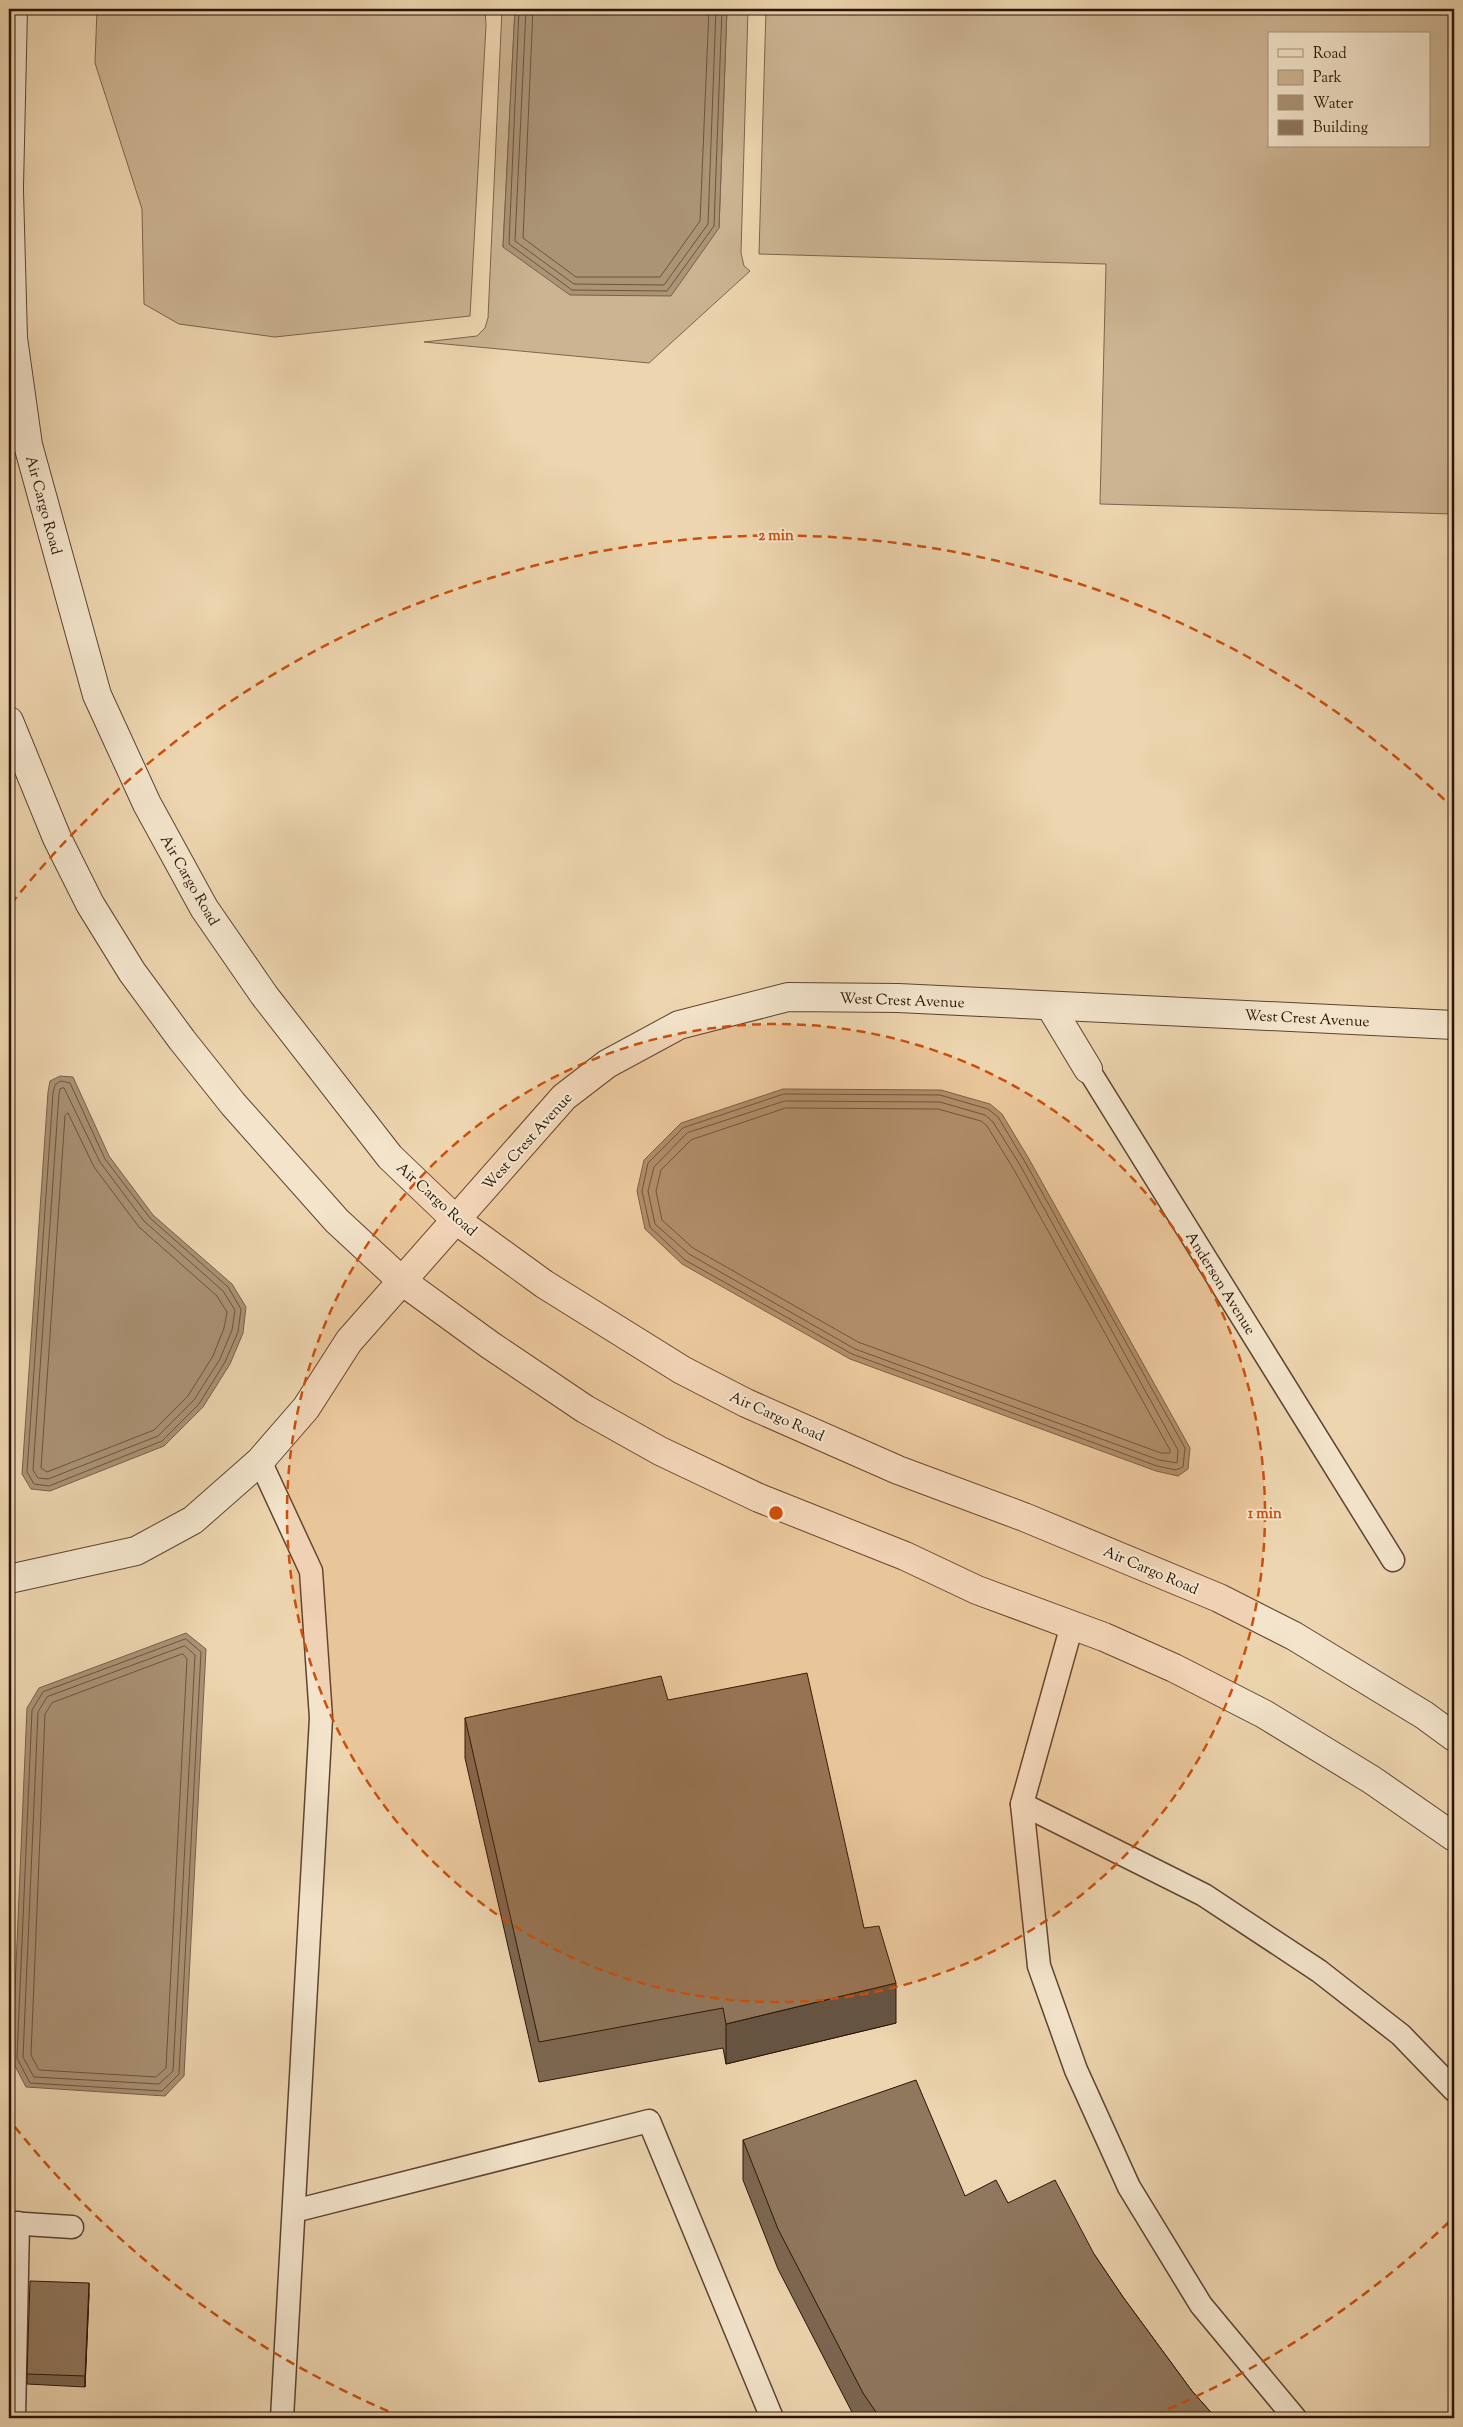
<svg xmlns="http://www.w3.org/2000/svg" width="1463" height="2427" font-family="'Sorts Mill Goudy',serif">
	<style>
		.green { fill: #ccb492; stroke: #7c644c; fill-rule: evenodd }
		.water { fill: #ab9376; stroke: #78604a }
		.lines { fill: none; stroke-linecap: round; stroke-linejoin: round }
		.shore { stroke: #6b543e; stroke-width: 1 }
		.service-casing { stroke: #5c4431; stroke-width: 25 }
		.minor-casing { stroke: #5c4431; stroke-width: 30 }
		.tertiary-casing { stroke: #5c4431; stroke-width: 30 }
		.service { stroke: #f3e4cb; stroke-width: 22 }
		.minor { stroke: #f3e4cb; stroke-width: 28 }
		.tertiary { stroke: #f3e4cb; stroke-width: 28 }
		.wall { fill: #7c6751; stroke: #2b1407 }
		.shaded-wall { fill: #655442; stroke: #2b1407 }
		.building { fill: #90785e; stroke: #2b1407 }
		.ring { fill: none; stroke: #cc4f0b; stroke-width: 2.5; stroke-dasharray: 9 6 }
		.labels { text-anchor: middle; stroke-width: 4; stroke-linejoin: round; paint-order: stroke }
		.street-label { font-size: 15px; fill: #2b1407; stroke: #f3e4cb }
		.centre { fill: #cc4f0b; stroke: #f3e4cb; stroke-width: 2.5 }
		.ring-label { font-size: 15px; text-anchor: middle; font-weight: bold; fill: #cc4f0b; stroke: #f3e4cb; stroke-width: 4; stroke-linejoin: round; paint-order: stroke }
	</style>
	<rect width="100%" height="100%" fill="#edd5af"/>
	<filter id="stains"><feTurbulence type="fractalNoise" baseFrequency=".004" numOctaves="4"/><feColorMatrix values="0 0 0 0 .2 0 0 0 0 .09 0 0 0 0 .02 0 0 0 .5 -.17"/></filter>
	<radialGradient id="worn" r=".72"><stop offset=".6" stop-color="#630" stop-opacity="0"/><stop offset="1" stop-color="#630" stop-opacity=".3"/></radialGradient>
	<g class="green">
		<polygon points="97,9 485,9 486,25 470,316 275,337 179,324 144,304 142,209 95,63"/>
		<polygon points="502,9 515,9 503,247 719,228 727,9 748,9 741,253 744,266 750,271 649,363 424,342 477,336 485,328 488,318"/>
		<path d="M766 9H1454V514L1100 504 1106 264 759 254ZM1269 34H1429V146H1269Z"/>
	</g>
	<g class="water">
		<polygon points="515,9 727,9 719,228 671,296 570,295 503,247"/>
		<polygon points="60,1076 73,1077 109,1156 153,1215 232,1284 246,1307 243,1333 230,1364 203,1407 164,1446 50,1491 31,1489 22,1474 48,1092 50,1081"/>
		<polygon points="783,1089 941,1090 990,1104 1002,1114 1029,1159 1190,1448 1188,1469 1178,1476 1156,1471 850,1359 682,1264 645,1229 637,1191 644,1160 681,1123"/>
		<polygon points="186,1633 206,1649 184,2076 165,2096 26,2087 12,2060 27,1708 39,1688"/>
	</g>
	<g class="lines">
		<g class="shore">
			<polyline points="519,9 509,244 572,290 667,291 714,226 722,9"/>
			<polyline points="526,9 515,241 574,284 664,285 708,224 716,9"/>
			<polyline points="533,9 523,238 576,277 660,277 700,221 709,9"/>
			<polygon points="61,1081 70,1083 105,1159 150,1218 228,1287 241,1309 238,1332 225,1362 199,1404 162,1441 49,1486 34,1484 27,1472 53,1093 55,1085"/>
			<polygon points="64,1088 100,1162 144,1221 223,1291 235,1310 232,1330 220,1359 194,1400 158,1436 48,1479 38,1478 33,1470 59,1094 60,1089"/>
			<polygon points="784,1094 940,1095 988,1109 998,1117 1025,1162 1185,1448 1183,1467 1176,1470 1157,1466 852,1354 685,1260 650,1227 642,1191 648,1163 683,1128"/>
			<polygon points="785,1101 940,1102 985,1115 993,1122 1020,1165 1178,1450 1177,1463 1159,1460 855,1349 689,1254 655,1224 648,1191 654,1167 687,1133"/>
			<polygon points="786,1108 938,1109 981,1121 987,1126 1013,1168 1170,1450 1170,1453 1161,1453 858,1342 693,1248 662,1220 656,1191 661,1170 691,1140"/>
			<polygon points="68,1113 94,1167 139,1227 217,1296 227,1312 224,1328 213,1356 188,1396 154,1430 47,1472 41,1468 65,1116"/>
			<polygon points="186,1639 201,1652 179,2074 162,2091 30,2083 17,2058 32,1710 43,1692"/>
			<polygon points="185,1646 195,1655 173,2071 159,2084 34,2077 23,2057 38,1712 47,1697"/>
			<polygon points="183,1654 187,1659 166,2068 156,2077 39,2070 31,2055 45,1714 52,1703"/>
		</g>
		<defs>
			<g id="service">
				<polyline points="1088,1069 1393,1560"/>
				<polyline points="260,1461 311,1571 321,1718 282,2418"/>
				<polyline points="1072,1625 1022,1804 1039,1966 1076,2070 1129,2187 1201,2305 1295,2418"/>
				<polyline points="1022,1804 1204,1895 1319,1971 1401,2035 1454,2090"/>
				<polyline points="294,2211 649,2121 772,2418"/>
				<polyline points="9,2223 72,2227"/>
				<polyline points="14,2418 18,2223"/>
			</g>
			<g id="minor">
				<polyline points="1050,1006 1088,1069"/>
				<polyline points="9,1579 136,1551 193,1520 260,1461 306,1408 349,1341 564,1097 607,1064 679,1025 788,997 898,998 1454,1025"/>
			</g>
			<g id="tertiary">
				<polyline points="9,186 13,9"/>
				<polyline points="9,191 13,338 28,445 97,695 147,804 204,908 264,995 390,1157 456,1220 544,1284 682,1370 746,1403 898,1470 1024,1517 1219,1598 1294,1636 1424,1715 1454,1737"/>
				<polyline points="9,721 57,838 90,904 132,972 182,1040 233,1104 337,1221 402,1281 490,1345 585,1409 660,1451 759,1498 905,1556 977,1590 1104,1637 1174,1668 1264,1714 1372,1780 1454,1837"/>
			</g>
		</defs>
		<use href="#service" class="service-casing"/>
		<use href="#minor" class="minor-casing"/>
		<use href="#tertiary" class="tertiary-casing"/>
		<use href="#service" class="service"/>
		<use href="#minor" class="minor"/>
		<use href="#tertiary" class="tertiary"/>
	</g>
	<g class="wall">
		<polygon points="668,1700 864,1928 896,2023 726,2064 723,2048 539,2082 465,1758 465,1718"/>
		<polygon points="743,2140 965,2196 1008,2203 1094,2254 1123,2297 1192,2391 1216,2418 855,2418 778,2269 743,2180"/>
		<polygon points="89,2294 85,2387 27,2384 27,2374"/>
	</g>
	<g class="shaded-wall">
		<polygon points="896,1983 896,2023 726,2064 726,2024"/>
		<polygon points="89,2283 89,2294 85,2387 85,2376"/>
	</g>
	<g class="building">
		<polygon points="807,1673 864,1928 879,1926 896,1983 726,2024 723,2008 539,2042 465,1718 661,1676 668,1700"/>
		<polygon points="916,2080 965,2196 996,2180 1008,2203 1055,2180 1094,2254 1123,2297 1192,2391 1216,2418 880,2418 863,2393 778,2229 743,2140"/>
		<polygon points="30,2281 89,2283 85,2376 27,2374"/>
	</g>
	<circle cx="776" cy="1513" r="489" fill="#cc4f0b" fill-opacity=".12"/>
	<g class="ring">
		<circle cx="776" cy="1513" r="489"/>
		<path d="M1449 2222A978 978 0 0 1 1150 2417M402 2417A978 978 0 0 1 11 2122M11 904A978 978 0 0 1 1449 804"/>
	</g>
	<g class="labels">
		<g class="street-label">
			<text transform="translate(44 505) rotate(75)" y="5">Air Cargo Road</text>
			<text transform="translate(190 880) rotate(60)" y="5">Air Cargo Road</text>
			<text transform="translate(902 1000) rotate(2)" y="5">West Crest Avenue</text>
			<text transform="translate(1307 1018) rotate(3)" y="5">West Crest Avenue</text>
			<text transform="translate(527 1141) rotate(-48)" y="5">West Crest Avenue</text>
			<text transform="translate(437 1199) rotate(42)" y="5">Air Cargo Road</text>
			<text transform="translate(1221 1283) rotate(58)" y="5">Anderson Avenue</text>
			<text transform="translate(777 1416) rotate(24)" y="5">Air Cargo Road</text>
			<text transform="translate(1151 1570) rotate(23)" y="5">Air Cargo Road</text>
		</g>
	</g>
	<circle cx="776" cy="1513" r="8" class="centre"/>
	<g class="ring-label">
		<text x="776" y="540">2 min</text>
		<text x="1265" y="1518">1 min</text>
	</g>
	<rect width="1463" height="2427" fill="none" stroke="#edd5af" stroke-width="30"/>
	<rect x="10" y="10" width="1443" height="2407" fill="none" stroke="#2b1407" stroke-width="2.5"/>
	<rect x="15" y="15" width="1433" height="2397" fill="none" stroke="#2b1407"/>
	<rect x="1268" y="32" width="162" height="115" fill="#f3e4cb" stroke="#a3917d"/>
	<rect x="1278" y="49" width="25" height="8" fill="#f3e4cb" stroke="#a3917d"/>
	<text x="1313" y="58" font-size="15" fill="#2b1407">Road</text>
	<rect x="1278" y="70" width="25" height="15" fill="#ccb492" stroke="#a3917d"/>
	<text x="1313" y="82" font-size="15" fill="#2b1407">Park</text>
	<rect x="1278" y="95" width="25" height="15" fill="#ab9376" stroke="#a3917d"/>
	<text x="1313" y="108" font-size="15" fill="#2b1407">Water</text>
	<rect x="1278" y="120" width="25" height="15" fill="#90785e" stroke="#a3917d"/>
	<text x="1313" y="132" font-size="15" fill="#2b1407">Building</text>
	<rect width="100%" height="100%" filter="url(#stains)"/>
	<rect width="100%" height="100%" fill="url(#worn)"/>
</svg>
